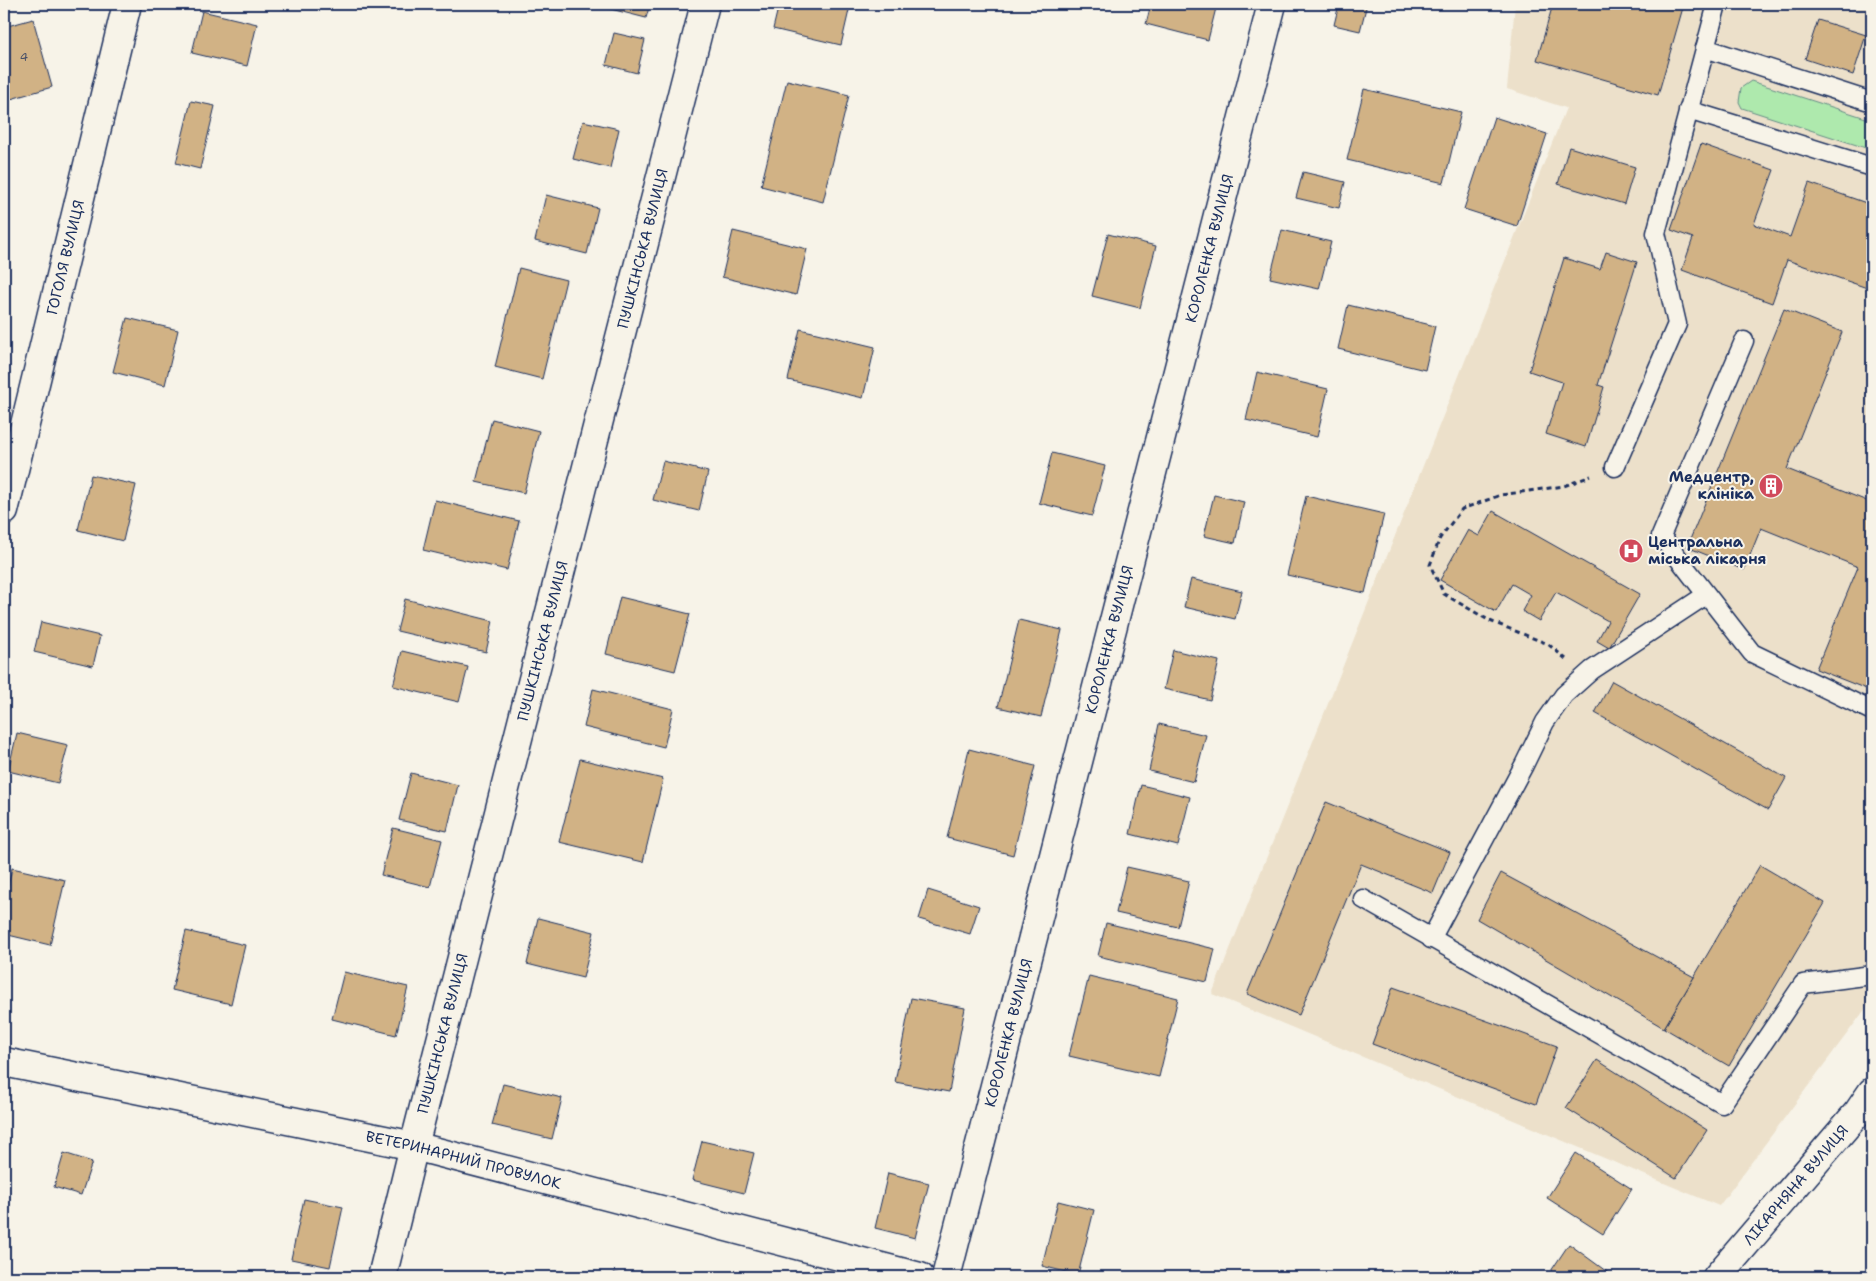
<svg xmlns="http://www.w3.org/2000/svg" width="1876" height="1281" font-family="'Shantell Sans',sans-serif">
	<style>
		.built { fill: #ece0ca }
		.green { fill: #aee9ad; stroke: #648c86 }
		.building { fill: #d1b285; stroke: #1b2f5e }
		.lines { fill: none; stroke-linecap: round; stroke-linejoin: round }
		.service-casing { stroke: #1b2f5e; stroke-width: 21 }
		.minor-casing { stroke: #1b2f5e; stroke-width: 31 }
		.path { stroke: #1b2f5e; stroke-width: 3; stroke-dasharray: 5 4; stroke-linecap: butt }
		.service { stroke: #f7f3e8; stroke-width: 18 }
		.minor { stroke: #f7f3e8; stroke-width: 28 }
		.labels { text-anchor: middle; stroke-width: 4; stroke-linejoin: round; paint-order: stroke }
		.number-label { font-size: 12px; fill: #485068 }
		.street-label { font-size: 15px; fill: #1b2f5e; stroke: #f7f3e8 }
		.poi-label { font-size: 15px; font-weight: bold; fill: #1b2f5e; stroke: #f7f3e8; text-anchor: end }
	</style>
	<rect width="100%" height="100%" fill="#f7f3e8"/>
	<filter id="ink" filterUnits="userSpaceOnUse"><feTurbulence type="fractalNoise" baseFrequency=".02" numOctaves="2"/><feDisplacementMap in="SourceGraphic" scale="10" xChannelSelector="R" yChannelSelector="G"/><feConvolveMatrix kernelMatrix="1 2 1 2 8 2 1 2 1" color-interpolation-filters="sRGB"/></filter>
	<g filter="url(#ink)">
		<polygon class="built" points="1515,4 1872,4 1872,1000 1719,1206 1212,994 1566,108 1507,89"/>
		<polygon class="green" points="1751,81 1872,120 1872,150 1742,108 1739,102 1741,88"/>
		<g class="building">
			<polygon points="595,4 650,4 646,18 595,5"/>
			<polygon points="779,4 841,4 850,6 841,45 773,29"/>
			<polygon points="1151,4 1217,4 1208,40 1146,24"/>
			<polygon points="1339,4 1367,4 1360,31 1334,25"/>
			<polygon points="1553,4 1684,4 1658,95 1537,60"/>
			<polygon points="202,11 257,24 247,66 192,53"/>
			<polygon points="33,19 52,87 4,101 4,27"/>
			<polygon points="1818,20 1866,35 1853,75 1805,59"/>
			<polygon points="614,33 645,40 637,73 606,65"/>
			<polygon points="787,80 849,95 823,202 761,186"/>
			<polygon points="1364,89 1461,112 1444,183 1347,160"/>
			<polygon points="191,101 215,106 200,169 176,163"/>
			<polygon points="1494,117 1547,134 1517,226 1464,209"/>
			<polygon points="583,121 619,129 610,168 573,159"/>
			<polygon points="1701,144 1774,170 1754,224 1790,237 1809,183 1872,205 1872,282 1870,289 1787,260 1772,303 1682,270 1693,238 1671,230"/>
			<polygon points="1569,147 1635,167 1624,204 1558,184"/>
			<polygon points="1303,172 1345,182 1339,208 1296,198"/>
			<polygon points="546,195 598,208 587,254 535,241"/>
			<polygon points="1282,230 1331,242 1319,289 1270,278"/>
			<polygon points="733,231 807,249 796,295 722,277"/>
			<polygon points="1108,234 1156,246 1140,308 1092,296"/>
			<polygon points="1606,252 1637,262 1598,385 1604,387 1586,447 1546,434 1562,382 1529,371 1564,258 1600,269"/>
			<polygon points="519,268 566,280 542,379 495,367"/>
			<polygon points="1348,305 1435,326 1425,370 1338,349"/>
			<polygon points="1784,309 1842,332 1787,469 1872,503 1872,682 1869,690 1816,669 1858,567 1761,528 1744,570 1687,547"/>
			<polygon points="127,318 178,330 165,385 113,372"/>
			<polygon points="800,329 875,347 863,398 788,380"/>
			<polygon points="1257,372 1328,389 1317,437 1246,420"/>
			<polygon points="492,419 539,431 524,493 476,482"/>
			<polygon points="1052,453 1105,466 1092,516 1039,503"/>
			<polygon points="663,461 708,472 699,511 653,500"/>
			<polygon points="91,475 136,485 123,541 78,530"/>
			<polygon points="1214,495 1244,502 1235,543 1204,536"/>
			<polygon points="1306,496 1384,514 1365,593 1287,575"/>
			<polygon points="435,500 519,521 507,570 423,550"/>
			<polygon points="1493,511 1640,594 1609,648 1597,641 1608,621 1556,592 1539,621 1522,611 1531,595 1512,584 1496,612 1440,580 1468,530 1479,536"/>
			<polygon points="1191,579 1242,591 1235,619 1184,607"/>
			<polygon points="620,597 690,614 675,671 606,654"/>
			<polygon points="405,599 493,621 486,652 397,631"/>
			<polygon points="1019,620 1062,630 1041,717 998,707"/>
			<polygon points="41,622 100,636 93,666 34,652"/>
			<polygon points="1173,650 1219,661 1210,700 1164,689"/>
			<polygon points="402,651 468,667 459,702 393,686"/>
			<polygon points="1612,681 1786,778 1768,810 1595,713"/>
			<polygon points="593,689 673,709 664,747 584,727"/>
			<polygon points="1159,724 1206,735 1194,782 1149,771"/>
			<polygon points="17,733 68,745 58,783 8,771"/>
			<polygon points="969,749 1035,766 1013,855 947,838"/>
			<polygon points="580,759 663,779 643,862 559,842"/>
			<polygon points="411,773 458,785 447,831 399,820"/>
			<polygon points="1141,785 1190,797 1178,846 1130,834"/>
			<polygon points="1326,802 1450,852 1433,893 1361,864 1299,1015 1247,994"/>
			<polygon points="393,828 442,840 430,887 381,875"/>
			<polygon points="1760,865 1825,903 1729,1066 1664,1028"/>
			<polygon points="1127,867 1189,881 1178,927 1116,913"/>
			<polygon points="12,868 65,880 50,945 4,934 4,905"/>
			<polygon points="1501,873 1694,977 1664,1028 1477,919"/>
			<polygon points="928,890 979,906 970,934 919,919"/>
			<polygon points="538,918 594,932 583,978 527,964"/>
			<polygon points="1106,923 1215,949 1207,982 1098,956"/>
			<polygon points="186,931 245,945 231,1004 172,990"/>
			<polygon points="344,972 408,987 396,1035 332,1019"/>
			<polygon points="1089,976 1178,998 1159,1077 1069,1056"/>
			<polygon points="1393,987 1557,1046 1536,1104 1372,1044"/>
			<polygon points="911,998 965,1008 949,1092 895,1082"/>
			<polygon points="1597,1060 1707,1130 1676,1178 1566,1108"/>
			<polygon points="503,1084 562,1098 552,1139 492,1125"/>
			<polygon points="702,1141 754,1153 744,1193 692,1180"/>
			<polygon points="64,1153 92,1162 81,1195 54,1187"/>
			<polygon points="1576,1153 1632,1189 1603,1234 1547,1198"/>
			<polygon points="888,1173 929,1183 915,1238 875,1228"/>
			<polygon points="304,1199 343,1207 330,1267 291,1259"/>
			<polygon points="1058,1201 1094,1210 1078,1275 1042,1266"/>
			<polygon points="4,1228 7,1229 4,1243"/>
			<polygon points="1569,1244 1610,1274 1608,1277 1547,1277"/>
			<polygon points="614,1273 632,1277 613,1277"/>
		</g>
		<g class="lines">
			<defs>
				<g id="service">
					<polyline points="1705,48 1872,102"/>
					<polyline points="1688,110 1872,167"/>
					<polyline points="1744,341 1661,536 1752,653 1872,711"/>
					<polyline points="1615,467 1677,324 1656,233 1717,4"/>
					<polyline points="1363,899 1722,1104 1803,984 1872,975"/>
					<polyline points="1431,939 1524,765 1545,722 1564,695 1592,670 1706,595"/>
				</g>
				<g id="minor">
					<path id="s1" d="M4 511 127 4"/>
					<path id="s2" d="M4 1062 414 1146 920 1277"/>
					<path id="s3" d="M382 1277 414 1146 705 4"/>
					<path id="s4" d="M946 1277 1272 4"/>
					<path id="s5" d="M1717 1277 1859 1111 1872 1092"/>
				</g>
			</defs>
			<use href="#service" class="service-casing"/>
			<use href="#minor" class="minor-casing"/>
			<polyline class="path" points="1566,659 1548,644 1490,621 1444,594 1430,565 1440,538 1462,509 1501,495 1564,486 1591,476"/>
			<use href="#service" class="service"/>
			<use href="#minor" class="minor"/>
		</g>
	</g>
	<defs>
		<symbol id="building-disc" viewBox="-11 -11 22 22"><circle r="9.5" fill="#d1495b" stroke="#f7f3e8"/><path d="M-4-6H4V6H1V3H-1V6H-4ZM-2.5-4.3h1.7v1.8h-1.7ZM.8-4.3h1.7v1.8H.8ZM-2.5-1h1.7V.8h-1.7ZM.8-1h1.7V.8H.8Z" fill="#fff"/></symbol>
		<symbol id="hospital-disc" viewBox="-11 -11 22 22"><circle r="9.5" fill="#d1495b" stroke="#f7f3e8"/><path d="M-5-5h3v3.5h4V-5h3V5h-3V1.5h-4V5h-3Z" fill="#fff"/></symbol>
	</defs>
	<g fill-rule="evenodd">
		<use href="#building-disc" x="1757" y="472" width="28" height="28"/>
		<use href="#hospital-disc" x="1617" y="537" width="28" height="28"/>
	</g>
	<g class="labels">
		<g class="number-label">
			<text x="24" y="61">4</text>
		</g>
		<g class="street-label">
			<text dy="5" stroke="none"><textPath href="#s3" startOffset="1061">ПУШКІНСЬКА ВУЛИЦЯ</textPath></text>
			<text dy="5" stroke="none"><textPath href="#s4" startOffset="1062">КОРОЛЕНКА ВУЛИЦЯ</textPath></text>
			<text dy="5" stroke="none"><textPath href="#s1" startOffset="261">ГОГОЛЯ ВУЛИЦЯ</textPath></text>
			<text dy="5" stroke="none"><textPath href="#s3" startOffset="656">ПУШКІНСЬКА ВУЛИЦЯ</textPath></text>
			<text dy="5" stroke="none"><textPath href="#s4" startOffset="658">КОРОЛЕНКА ВУЛИЦЯ</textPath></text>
			<text dy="5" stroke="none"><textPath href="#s3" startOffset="251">ПУШКІНСЬКА ВУЛИЦЯ</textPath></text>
			<text dy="5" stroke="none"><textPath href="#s4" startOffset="252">КОРОЛЕНКА ВУЛИЦЯ</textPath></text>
			<text dy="5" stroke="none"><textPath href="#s2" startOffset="470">ВЕТЕРИНАРНИЙ ПРОВУЛОК</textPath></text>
			<text dy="5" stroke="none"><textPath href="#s5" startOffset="121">ЛІКАРНЯНА ВУЛИЦЯ</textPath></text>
		</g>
		<g class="poi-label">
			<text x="1754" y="482">Медцентр,<tspan x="1754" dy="17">клініка</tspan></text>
			<text x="1648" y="547" text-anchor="start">Центральна<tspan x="1648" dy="17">міська лікарня</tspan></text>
		</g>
	</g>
	<rect width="1876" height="1281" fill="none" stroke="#f7f3e8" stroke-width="20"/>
	<rect x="10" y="10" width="1856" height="1261" fill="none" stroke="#1b2f5e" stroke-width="2" filter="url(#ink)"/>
</svg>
